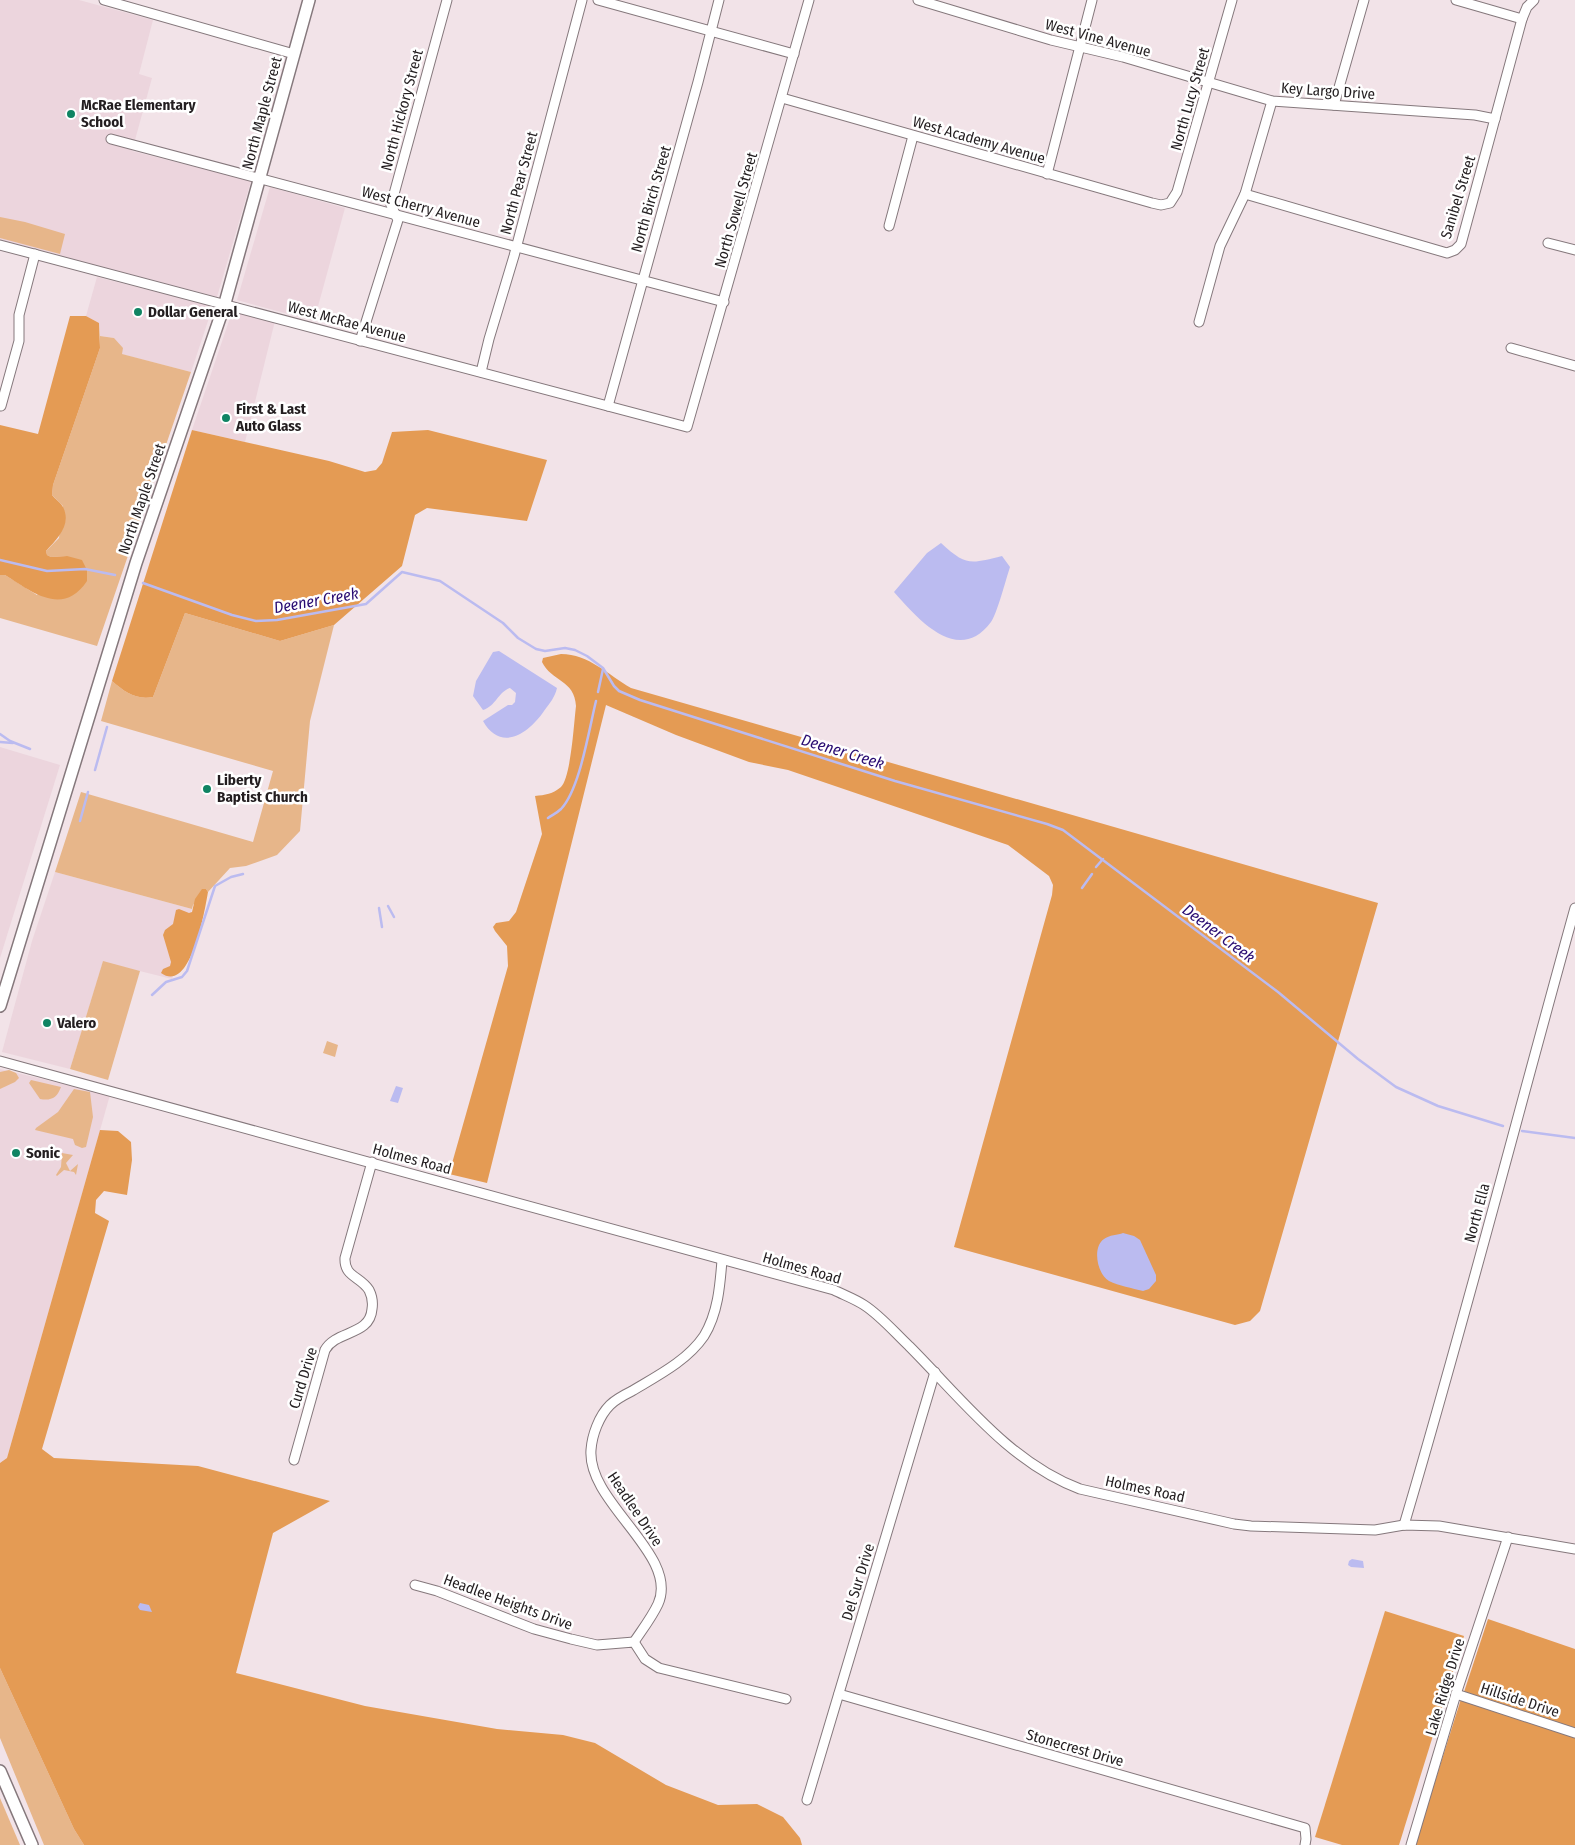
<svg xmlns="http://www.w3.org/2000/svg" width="1575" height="1845" font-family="'Fira Sans Condensed',sans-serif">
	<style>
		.built { fill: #ecd5dd }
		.green { fill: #e7b68a }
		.forest { fill: #e49b54 }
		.water { fill: #bbbbf0 }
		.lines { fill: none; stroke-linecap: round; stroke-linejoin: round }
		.stream { stroke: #bbbbf0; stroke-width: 2.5 }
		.minor-casing { stroke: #85787c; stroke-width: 11 }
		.major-casing { stroke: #85787c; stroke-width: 14 }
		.minor { stroke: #fff; stroke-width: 9 }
		.major { stroke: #fff; stroke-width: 11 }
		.poi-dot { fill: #108463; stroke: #fff; stroke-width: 2 }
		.labels { text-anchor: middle; stroke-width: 5; stroke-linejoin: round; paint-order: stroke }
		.street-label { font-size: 15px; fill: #231e20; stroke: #fff }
		.poi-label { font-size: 15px; font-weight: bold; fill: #231e20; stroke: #fff; text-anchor: start }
		.water-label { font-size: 16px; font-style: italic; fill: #290c72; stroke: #fff }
	</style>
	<rect width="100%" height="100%" fill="#f2e3e8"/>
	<g class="built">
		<polygon points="0,0 79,0 153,20 139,74 152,78 132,151 251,181 217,297 0,240"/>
		<polygon points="270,187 345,208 314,321 237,300"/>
		<polygon points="97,277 213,306 191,372 121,354 114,338 100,336 99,323 86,316"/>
		<polygon points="233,309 275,321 245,442 192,430"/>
		<polygon points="0,747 60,765 0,958"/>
		<polygon points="55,872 192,909 172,979 103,962 70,1069 2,1052 32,941"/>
		<polygon points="0,1069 110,1095 7,1458 2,1463 0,1463"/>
	</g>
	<g class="green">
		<polygon points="0,217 25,222 65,234 60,254 0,238"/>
		<polygon points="100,336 114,338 123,348 122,354 191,372 97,646 0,618 0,575 5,575 37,595 67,556 51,557 47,555 46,551 59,538 63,506 52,495 53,485 100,348"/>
		<path d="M185 613 280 641 334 625 310 721 300 831 277 855 246 866 230 868 208 892 206 889 193 905 192 909 55 872 81 792 253 842 273 771 101 721 112 681C125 692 135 700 153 697Z"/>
		<polygon points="103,961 140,971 108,1080 70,1069"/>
		<polygon points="327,1041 338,1045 335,1057 323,1053"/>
		<polygon points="9,1070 16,1073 19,1078 15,1082 0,1089 0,1072"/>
		<path d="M31 1080 61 1087C57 1098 51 1101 40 1099L29 1083Z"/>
		<polygon points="74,1089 90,1092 93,1117 86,1147 82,1148 75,1145 73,1139 35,1130 36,1128 58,1112"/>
		<polygon points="62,1153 73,1155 66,1163 70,1171 78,1164 76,1175 74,1172 64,1170 57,1176 56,1175 61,1167"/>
		<polygon points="0,1668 74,1829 84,1845 44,1845 0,1738"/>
		<polygon points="0,1798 20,1845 0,1845"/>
	</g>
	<g class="forest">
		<path d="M70 316H86L99 323 100 348 53 485 52 495C55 499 61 503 63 507 72 525 57 539 46 551L47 555 51 557 67 556 82 560 87 570V581C63 617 32 592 5 575H0V425L38 434Z"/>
		<path d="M192 430 329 461 365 472 376 470 382 463 392 432 428 430 547 460 527 521 427 508 415 515 402 566 334 625 280 641 185 613 153 697C135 700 125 692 112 681Z"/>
		<path d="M561 654C589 654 608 675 631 688L1378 903 1260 1311 1250 1321 1235 1325 954 1247 1052 895 1053 885 1049 876 1008 845 788 770 749 762 676 735 606 705 487 1183 449 1174 508 966 507 946 495 931 493 927 496 923 509 921 516 912 542 834 535 796C545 795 553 794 561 787 571 777 574 722 576 706 575 680 551 681 542 662L543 658Z"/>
		<path d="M202 889H206L208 892C205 909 191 995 161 973L163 969 170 966 171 962 163 935 165 930 173 924 176 910 179 909 189 913 192 912 195 899Z"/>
		<polygon points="100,1130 118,1131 131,1142 132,1160 127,1195 104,1191 96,1200 95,1213 109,1221 42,1449 54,1458 198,1466 330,1501 273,1533 236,1673 365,1706 497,1729 563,1735 595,1743 666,1785 718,1805 757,1804 783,1817 800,1838 802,1845 84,1845 74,1829 0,1668 0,1463 7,1458"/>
		<polygon points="1385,1611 1464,1636 1399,1845 1342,1845 1315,1837"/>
		<polygon points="1488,1619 1575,1649 1575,1728 1464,1692"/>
		<polygon points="1461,1699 1575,1737 1575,1845 1415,1845"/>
	</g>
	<g class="water">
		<path d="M941 543C966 566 970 564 1002 556L1010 567C1006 579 997 614 991 622 958 666 918 619 894 592L927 553Z"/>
		<path d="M499 651 557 688C555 697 550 703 544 711 529 733 501 753 483 721L508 705H512L515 702 516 693 510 688C498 692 496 706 483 710L473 696 476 681 493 652Z"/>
		<polygon points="396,1086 403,1088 398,1103 390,1101"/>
		<path d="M1123 1233 1134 1236 1140 1240 1156 1275V1281L1149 1289 1143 1291C1132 1288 1119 1286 1109 1281 1097 1274 1092 1247 1104 1239 1109 1235 1118 1235 1123 1233Z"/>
		<polygon points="1352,1559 1363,1561 1364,1568 1351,1567 1348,1565 1349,1561"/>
		<polygon points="140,1603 149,1605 152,1612 140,1610 138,1607"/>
	</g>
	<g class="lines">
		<g class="stream">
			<polyline points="0,560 47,571 85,569 115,575"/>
			<polyline points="143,583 232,615 256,621 277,620 366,604 402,572 440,581 503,623 518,638 536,649 545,651 565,648 575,650 587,656 603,668 614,686 619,691 640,700 895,781 1047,824 1063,830 1278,992 1358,1059 1396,1087 1438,1106 1503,1126"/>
			<polyline points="598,692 603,669"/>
			<polyline points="0,734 10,741 30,749"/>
			<polyline points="0,742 13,743"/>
			<polyline points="95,770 107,727"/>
			<path d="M548 818C552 815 557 813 561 809 580 789 589 729 596 701"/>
			<polyline points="80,821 88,792"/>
			<polyline points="1096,867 1103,859"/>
			<polyline points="1082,888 1092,874"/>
			<polyline points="388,906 394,917"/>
			<polyline points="379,908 382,927"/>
			<polyline points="152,995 166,982 182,977 187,971 215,886 231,877 243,874"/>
			<polyline points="1522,1131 1575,1138"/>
		</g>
		<defs>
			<g id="minor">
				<polyline points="104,0 294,54"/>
				<polyline points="598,0 794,54"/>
				<polyline points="918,0 1051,40 1123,57 1272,101 1475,115 1495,119"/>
				<polyline points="1456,0 1522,19"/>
				<polyline points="782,98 1152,203 1161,205 1170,203 1177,192 1232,0"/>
				<polyline points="1334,105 1364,0"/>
				<polyline points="111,139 724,302"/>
				<polyline points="1047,174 1092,0"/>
				<polyline points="1245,194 1447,253 1455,250 1461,244 1522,19 1527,7 1534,0"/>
				<polyline points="889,226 913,136"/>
				<polyline points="1548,243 1575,250"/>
				<polyline points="0,245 687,427 809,0"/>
				<polyline points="1199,322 1220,246 1245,194 1272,101"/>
				<polyline points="360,341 398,220 391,205 447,0"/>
				<polyline points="1511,348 1575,366"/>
				<polyline points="481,372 489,339 514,256 582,0"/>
				<polyline points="1,406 19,341 19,315 35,254"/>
				<polyline points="608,406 698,82 719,0"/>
				<path d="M0 1061 834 1290C844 1295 855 1299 864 1305 881 1316 895 1333 909 1346 961 1398 1010 1463 1080 1489L1234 1524 1251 1526 1375 1530 1404 1525 1439 1526 1575 1549"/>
				<path d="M294 1460 325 1350C336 1330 370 1336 372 1309 373 1303 372 1296 369 1290 360 1276 344 1277 345 1258L372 1162"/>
				<path d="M1404 1525C1465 1320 1518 1113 1575 908"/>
				<polyline points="415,1585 437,1591 534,1629 571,1639 597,1645 634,1642 645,1659 659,1668 786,1699"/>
				<path d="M634 1642C642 1630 652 1617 658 1604 680 1555 587 1503 591 1450 592 1435 599 1416 610 1405 616 1399 624 1395 632 1391 657 1376 687 1361 704 1336 718 1313 720 1286 722 1260"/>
				<polyline points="839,1694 1305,1828 1306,1839 1305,1845"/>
				<polyline points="1456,1694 1575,1733"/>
				<polyline points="807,1800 935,1372"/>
				<polyline points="1411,1845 1456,1694 1508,1537"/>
			</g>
			<g id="major">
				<polyline points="0,1006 136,563 225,303 309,0"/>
				<polyline points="0,1771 32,1845"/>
			</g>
		</defs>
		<use href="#minor" class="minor-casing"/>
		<use href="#major" class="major-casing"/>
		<use href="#minor" class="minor"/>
		<use href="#major" class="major"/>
	</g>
	<g class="poi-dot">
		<circle cx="71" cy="114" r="5"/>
		<circle cx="138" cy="312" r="5"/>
		<circle cx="226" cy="418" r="5"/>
		<circle cx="207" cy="789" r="5"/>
		<circle cx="47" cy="1023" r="5"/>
		<circle cx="16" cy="1153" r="5"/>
	</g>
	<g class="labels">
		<g class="street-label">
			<text transform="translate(1098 38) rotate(15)" y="5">West Vine Avenue</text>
			<text transform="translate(1328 91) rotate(4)" y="5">Key Largo Drive</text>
			<text transform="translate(1190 99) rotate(-74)" y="5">North Lucy Street</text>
			<text transform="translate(402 110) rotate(-75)" y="5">North Hickory Street</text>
			<text transform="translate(262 113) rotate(-75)" y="5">North Maple Street</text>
			<text transform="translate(979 140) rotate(16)" y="5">West Academy Avenue</text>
			<text transform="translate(519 183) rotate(-75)" y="5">North Pear Street</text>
			<text transform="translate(1458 197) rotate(-73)" y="5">Sanibel Street</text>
			<text transform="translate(651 199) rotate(-74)" y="5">North Birch Street</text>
			<text transform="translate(421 207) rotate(15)" y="5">West Cherry Avenue</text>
			<text transform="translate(736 210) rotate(-74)" y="5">North Sowell Street</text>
			<text transform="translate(347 322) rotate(15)" y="5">West McRae Avenue</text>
			<text transform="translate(142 499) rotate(-71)" y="5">North Maple Street</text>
			<text transform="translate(412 1159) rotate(15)" y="5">Holmes Road</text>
			<text transform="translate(1477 1213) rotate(-75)" y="5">North Ella</text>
			<text transform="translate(802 1268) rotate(16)" y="5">Holmes Road</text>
			<text transform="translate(303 1378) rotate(-73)" y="5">Curd Drive</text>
			<text transform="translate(1145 1489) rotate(12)" y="5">Holmes Road</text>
			<text transform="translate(635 1509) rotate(56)" y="5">Headlee Drive</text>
			<text transform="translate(858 1582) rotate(-73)" y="5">Del Sur Drive</text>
			<text transform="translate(508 1602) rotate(20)" y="5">Headlee Heights Drive</text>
			<text transform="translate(1445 1687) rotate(-73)" y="5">Lake Ridge Drive</text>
			<text transform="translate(1520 1700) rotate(18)" y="5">Hillside Drive</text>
			<text transform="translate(1075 1748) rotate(16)" y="5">Stonecrest Drive</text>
		</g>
		<g class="poi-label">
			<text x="81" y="110">McRae Elementary<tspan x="81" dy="17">School</tspan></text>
			<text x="148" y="317">Dollar General</text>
			<text x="236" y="414">First &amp; Last<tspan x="236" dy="17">Auto Glass</tspan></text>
			<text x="217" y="785">Liberty<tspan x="217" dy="17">Baptist Church</tspan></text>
			<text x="57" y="1028">Valero</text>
			<text x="26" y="1158">Sonic</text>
		</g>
		<g class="water-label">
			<text transform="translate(316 600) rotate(-10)" y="6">Deener Creek</text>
			<text transform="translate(843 751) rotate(17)" y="6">Deener Creek</text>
			<text transform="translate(1219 933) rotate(37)" y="6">Deener Creek</text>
		</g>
	</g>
</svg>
